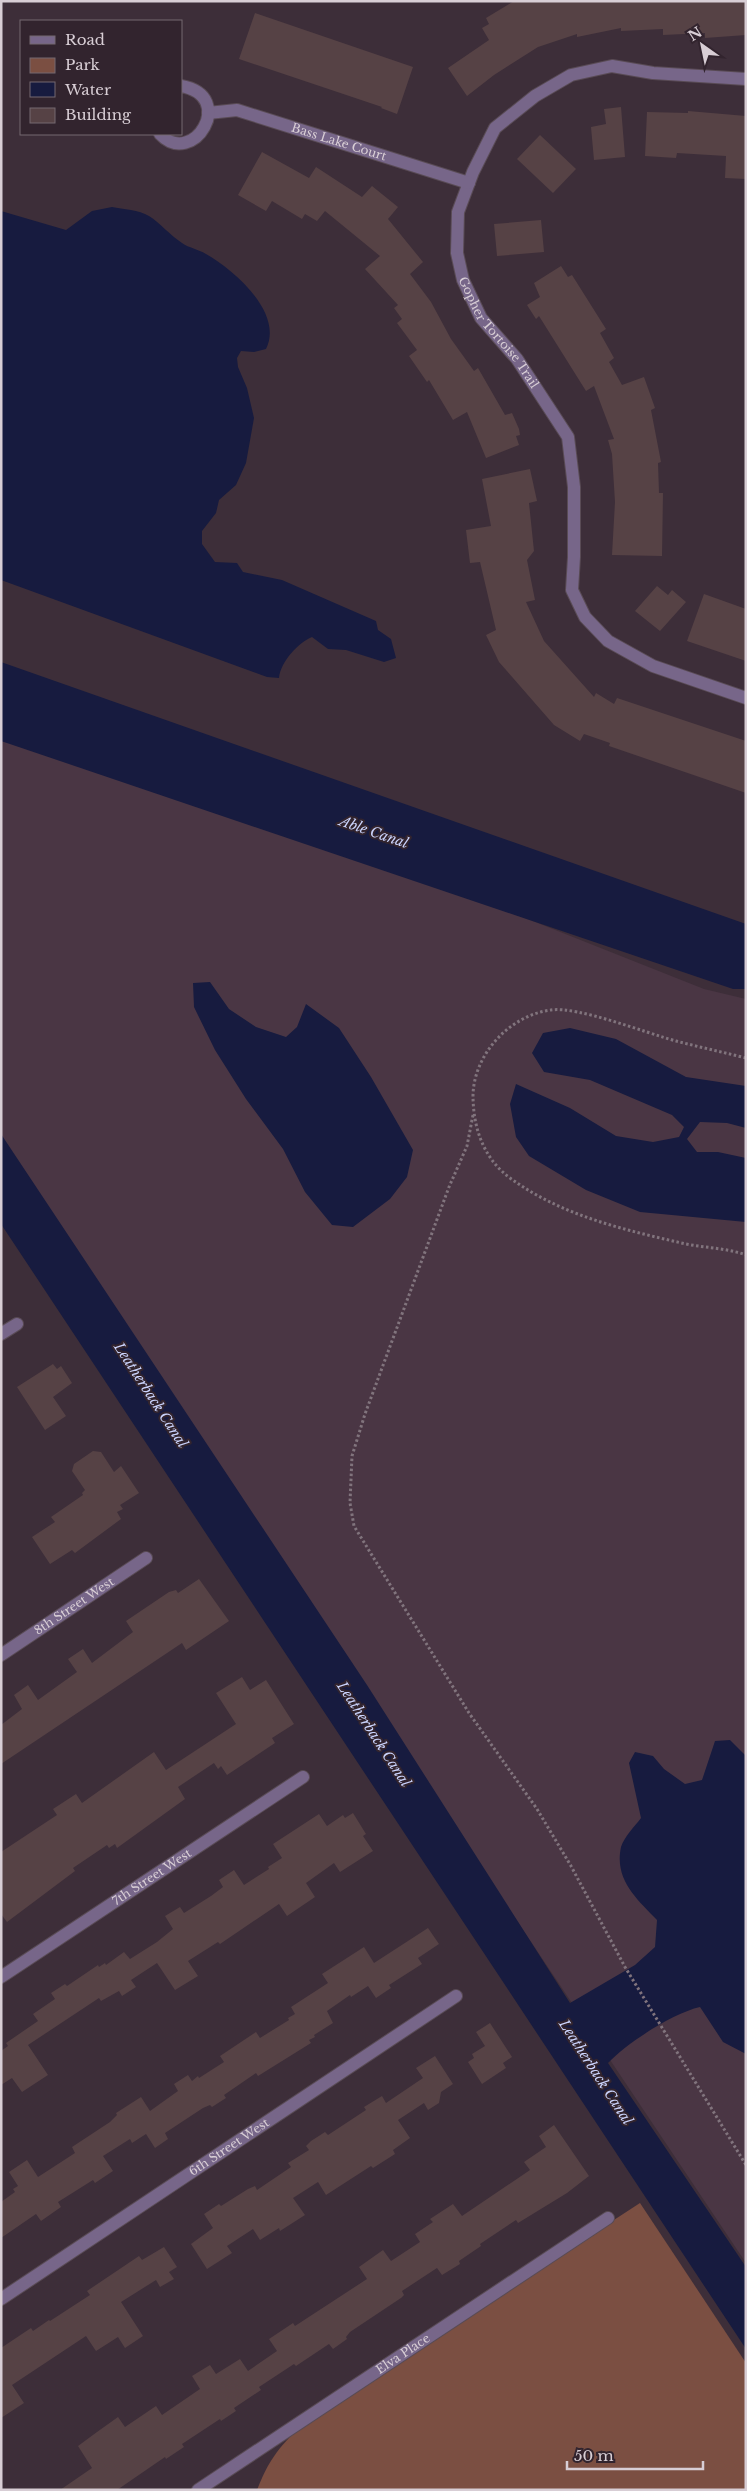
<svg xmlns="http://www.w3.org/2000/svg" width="747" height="2491" font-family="'Libre Baskerville',serif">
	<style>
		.built { fill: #4a3644 }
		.green { fill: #7b4f42 }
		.water { fill: #171b3f }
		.building { fill: #564245 }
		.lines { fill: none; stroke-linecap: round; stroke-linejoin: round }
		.minor-casing { stroke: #594b55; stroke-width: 14 }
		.path { stroke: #81747d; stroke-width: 3; stroke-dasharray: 2.5 2.5; stroke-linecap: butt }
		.minor { stroke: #776689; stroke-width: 12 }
		.labels { text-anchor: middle; stroke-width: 4; stroke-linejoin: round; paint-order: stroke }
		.street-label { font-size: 12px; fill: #d8ced5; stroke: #32242e }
		.water-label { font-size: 14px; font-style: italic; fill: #cad3fc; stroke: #32242e }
	</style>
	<rect width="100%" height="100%" fill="#3d2e39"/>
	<polygon class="built" points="1,740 442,885 704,989 746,999 746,2263 1,1150"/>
	<path class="green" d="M640 2203 746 2363V2490H257C270 2455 287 2437 316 2414Z"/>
	<g class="water">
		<path d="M112 207C123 209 139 210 149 216 160 223 170 235 182 243 189 248 198 249 206 254 234 270 284 313 266 349L254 352 241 351 237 358 238 367 247 388 254 418 246 463 236 485 219 500 216 513 202 531V544L215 562 237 563 243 572 282 580 376 621 378 630 391 639 396 658 384 662 346 650 328 649 312 637C298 643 281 661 279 678L267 677 1 580V211L66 230 92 211Z"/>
		<polygon points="1,662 746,924 746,989 733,989 1,741"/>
		<polygon points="210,982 229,1009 256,1027 286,1037 297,1027 306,1004 339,1028 371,1077 413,1150 407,1177 390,1199 353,1227 332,1225 305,1192 283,1149 246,1099 215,1050 194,1007 193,983"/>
		<polygon points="570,1028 616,1039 686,1077 746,1086 746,1128 727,1123 700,1122 687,1139 697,1152 718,1152 746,1158 746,1222 640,1212 586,1190 529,1156 516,1137 510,1104 516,1084 570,1108 616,1136 653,1142 679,1137 684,1127 672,1115 590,1080 544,1072 532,1053 543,1033"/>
		<path d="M1 1134 367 1685 570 2003 635 1965 655 1947 657 1920C637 1899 614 1880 621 1847 624 1837 635 1826 641 1818L629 1763 635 1752 653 1756 664 1769 685 1784 702 1780 715 1741 730 1740 746 1756V2054L723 2042 700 2007C673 2013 627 2043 608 2063L746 2267V2349L1 1224Z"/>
	</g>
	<g class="building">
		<polygon points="514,1 746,1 746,35 705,38 705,33 663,35 663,29 621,31 621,28 577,37 577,34 538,47 494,75 467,96 448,68 489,40 482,28 489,24 486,18"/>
		<polygon points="255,13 413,67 397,114 381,108 382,107 239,59"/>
		<polygon points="621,107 625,157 594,160 591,127 606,124 604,109"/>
		<polygon points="688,111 746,116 746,179 725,178 726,156 677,153 676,158 645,156 647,112 688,113"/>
		<polygon points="540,135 576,169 553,193 517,159"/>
		<polygon points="262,152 309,178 316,167 362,197 372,186 398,207 388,219 423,262 410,274 431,302 451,339 474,371 478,368 505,415 512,413 519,429 520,435 516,436 519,445 486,458 467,412 453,420 429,380 427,382 409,356 417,350 397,323 402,319 394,308 398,305 365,269 380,256 325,211 317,221 305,214 302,219 272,201 266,211 238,195"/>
		<polygon points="541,220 544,252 497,256 494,224"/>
		<polygon points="561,266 568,277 572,275 606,329 600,333 614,358 609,362 622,385 644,377 655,408 651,410 661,462 658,463 659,493 663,493 662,556 612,555 615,502 612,454 608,440 614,439 594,386 586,391 539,316 536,319 527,305 540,297 534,283"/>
		<polygon points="530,469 537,501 529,503 534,551 527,560 535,600 526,602 544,641 594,697 596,693 614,704 617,698 746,741 746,793 609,746 610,743 584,734 580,741 554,725 499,662 486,635 496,630 480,562 470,563 466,530 491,526 482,479"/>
		<polygon points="657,586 668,595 672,590 686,602 660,631 635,611"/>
		<polygon points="704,594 746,609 746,661 687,641"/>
		<polygon points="53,1364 57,1369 61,1366 72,1383 53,1397 66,1416 45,1430 17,1387"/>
		<polygon points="93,1451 101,1452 114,1472 121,1466 139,1493 120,1505 123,1509 117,1512 121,1519 75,1553 72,1550 50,1564 32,1537 55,1522 51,1517 83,1495 82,1493 85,1490 72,1471 74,1464"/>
		<polygon points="199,1579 229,1621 186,1650 182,1643 1,1764 1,1725 22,1709 14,1695 28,1685 38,1700 77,1672 68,1659 83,1649 92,1663 133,1632 126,1621 169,1592 176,1590 178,1593"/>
		<polygon points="242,1677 250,1690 266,1680 294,1724 272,1738 275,1743 227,1775 221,1766 218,1769 214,1763 178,1787 185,1799 117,1848 115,1844 109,1848 107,1845 73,1868 75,1871 7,1922 1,1914 1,1852 57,1815 53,1809 76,1794 82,1803 154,1752 166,1770 236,1724 216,1693"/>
		<polygon points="353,1813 366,1834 363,1836 373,1851 340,1872 334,1863 306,1883 315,1897 287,1916 279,1904 220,1944 218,1942 188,1961 198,1976 175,1990 157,1963 131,1980 136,1987 122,1996 119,1991 101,2001 99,1998 28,2045 48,2075 22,2092 12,2078 1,2085 1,2051 8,2046 6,2043 38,2021 33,2014 55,1999 51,1993 65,1984 67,1986 98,1965 99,1967 105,1963 106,1965 124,1952 130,1959 157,1942 173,1929 165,1916 180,1907 184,1913 211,1896 223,1887 219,1880 234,1870 244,1885 269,1869 268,1867 282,1858 273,1844 319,1814 327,1826 343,1815 345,1818"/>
		<polygon points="428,1928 439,1944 418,1958 422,1964 389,1985 391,1988 376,1998 368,1986 351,1997 350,1995 327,2011 333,2023 314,2035 315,2037 309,2040 311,2043 258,2076 256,2073 224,2095 226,2098 212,2107 210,2105 203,2108 165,2133 168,2139 155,2148 146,2134 132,2143 130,2139 103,2156 113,2171 95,2183 93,2180 58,2202 61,2207 41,2221 36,2214 1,2238 1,2202 15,2192 13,2189 18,2186 9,2172 27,2160 38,2177 75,2153 72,2147 110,2122 117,2115 116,2113 141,2097 150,2111 178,2091 174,2084 188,2075 192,2081 198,2076 199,2078 224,2062 220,2056 256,2032 260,2038 289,2020 288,2018 295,2014 291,2007 328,1983 322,1974 364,1947 374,1963"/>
		<polygon points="490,2023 512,2057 503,2063 506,2068 482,2084 468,2062 474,2058 472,2054 485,2046 476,2032"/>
		<polygon points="435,2056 453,2084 441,2092 439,2103 428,2110 424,2103 398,2120 410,2138 393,2150 395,2154 373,2168 371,2166 326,2195 318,2182 293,2198 305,2215 280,2231 279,2228 260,2240 253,2229 227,2246 232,2253 207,2269 191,2244 213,2228 204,2214 219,2204 221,2206 248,2189 255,2186 257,2190 291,2167 288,2163 309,2150 306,2146 311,2141 325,2132 328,2135 366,2110 364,2107 382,2096 386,2103 423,2078 416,2068"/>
		<polygon points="554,2125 589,2176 567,2193 518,2223 516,2220 480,2244 481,2246 459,2261 460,2264 442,2275 437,2268 402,2291 404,2295 401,2298 350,2332 346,2337 347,2339 333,2349 329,2344 296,2366 294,2364 259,2387 261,2390 234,2408 236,2411 221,2421 220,2419 182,2444 184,2447 166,2459 165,2457 117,2490 60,2490 92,2468 78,2446 97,2432 118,2417 125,2427 156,2406 162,2415 200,2389 192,2376 210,2365 216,2374 240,2359 248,2371 277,2351 269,2339 293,2323 295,2326 367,2279 359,2267 383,2250 391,2261 420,2242 415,2234 433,2222 430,2219 453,2204 462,2216 530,2170 524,2162 546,2147 539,2136"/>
		<polygon points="164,2247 177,2267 169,2272 174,2279 160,2287 156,2280 121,2302 143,2336 125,2348 118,2337 96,2351 86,2336 12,2385 24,2403 1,2418 1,2348 31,2328 33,2331 49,2320 50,2321 90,2295 87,2291 139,2256 142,2260"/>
	</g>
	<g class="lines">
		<defs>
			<g id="minor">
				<path id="s1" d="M746 79 653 73 612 66 571 75 535 96 495 128 473 172 458 212 457 253 463 280 481 318 517 359 568 437 574 487V557L572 590 585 617 608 641 653 666 746 698"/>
				<path id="s2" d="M208 113 237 110 469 183"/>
				<path d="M160 134C193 169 238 96 181 86"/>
				<polyline points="1,1334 17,1324"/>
				<path id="s3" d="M1 1655 146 1558"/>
				<path id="s4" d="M1 1977 303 1777"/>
				<path id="s5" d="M1 2299 456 1996"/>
				<path id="s6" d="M198 2490 608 2218"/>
			</g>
		</defs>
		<use href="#minor" class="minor-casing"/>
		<g class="path">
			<path d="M746 1058C722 1052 699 1047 676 1041 646 1033 578 1006 551 1010 510 1015 474 1054 473 1095 473 1127 483 1158 510 1178 562 1216 625 1230 686 1244 706 1248 727 1248 746 1255"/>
			<polyline points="473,1115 467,1146 449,1187 365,1414 352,1456 350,1503 354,1526 469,1713 537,1809 571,1866 625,1967 746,2165"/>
		</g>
		<use href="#minor" class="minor"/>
	</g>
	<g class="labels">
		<g class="street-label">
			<text dy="4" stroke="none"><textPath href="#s2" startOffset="136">Bass Lake Court</textPath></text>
			<text dy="4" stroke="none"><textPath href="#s1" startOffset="494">Gopher Tortoise Trail</textPath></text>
			<text dy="4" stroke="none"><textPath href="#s3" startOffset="88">8th Street West</textPath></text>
			<text dy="4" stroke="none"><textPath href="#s4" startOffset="181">7th Street West</textPath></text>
			<text dy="4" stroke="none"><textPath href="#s5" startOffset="274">6th Street West</textPath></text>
			<text dy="4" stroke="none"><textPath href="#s6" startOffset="246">Elva Place</textPath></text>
		</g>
		<g class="water-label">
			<text transform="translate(374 832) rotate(19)" y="5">Able Canal</text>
			<text transform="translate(151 1395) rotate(57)" y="5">Leatherback Canal</text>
			<text transform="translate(374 1734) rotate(57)" y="5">Leatherback Canal</text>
			<text transform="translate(596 2072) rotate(57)" y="5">Leatherback Canal</text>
		</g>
	</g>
	<rect width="747" height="2491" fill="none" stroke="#d8ced5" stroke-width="5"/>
	<rect x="20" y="20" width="162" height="115" fill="#32242e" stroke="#746871"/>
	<rect x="30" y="36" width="25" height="8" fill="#776689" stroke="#746871"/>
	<text x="65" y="45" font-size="15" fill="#d8ced5">Road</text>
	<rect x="30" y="58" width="25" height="15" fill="#7b4f42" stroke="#746871"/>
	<text x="65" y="70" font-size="15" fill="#d8ced5">Park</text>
	<rect x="30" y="82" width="25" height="15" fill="#171b3f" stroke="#746871"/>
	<text x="65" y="95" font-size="15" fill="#d8ced5">Water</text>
	<rect x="30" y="108" width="25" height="15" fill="#564245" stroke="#746871"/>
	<text x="65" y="120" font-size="15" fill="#d8ced5">Building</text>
	<g transform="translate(702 45) rotate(327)" stroke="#32242e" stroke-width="4" paint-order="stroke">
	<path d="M0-4L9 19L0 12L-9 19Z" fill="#d8ced5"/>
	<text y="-8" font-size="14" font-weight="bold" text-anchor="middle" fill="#d8ced5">N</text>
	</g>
	<path d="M567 2461v8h136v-8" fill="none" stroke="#d8ced5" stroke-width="2.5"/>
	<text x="574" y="2461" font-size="15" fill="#d8ced5" stroke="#32242e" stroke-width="4" paint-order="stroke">50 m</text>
</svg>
